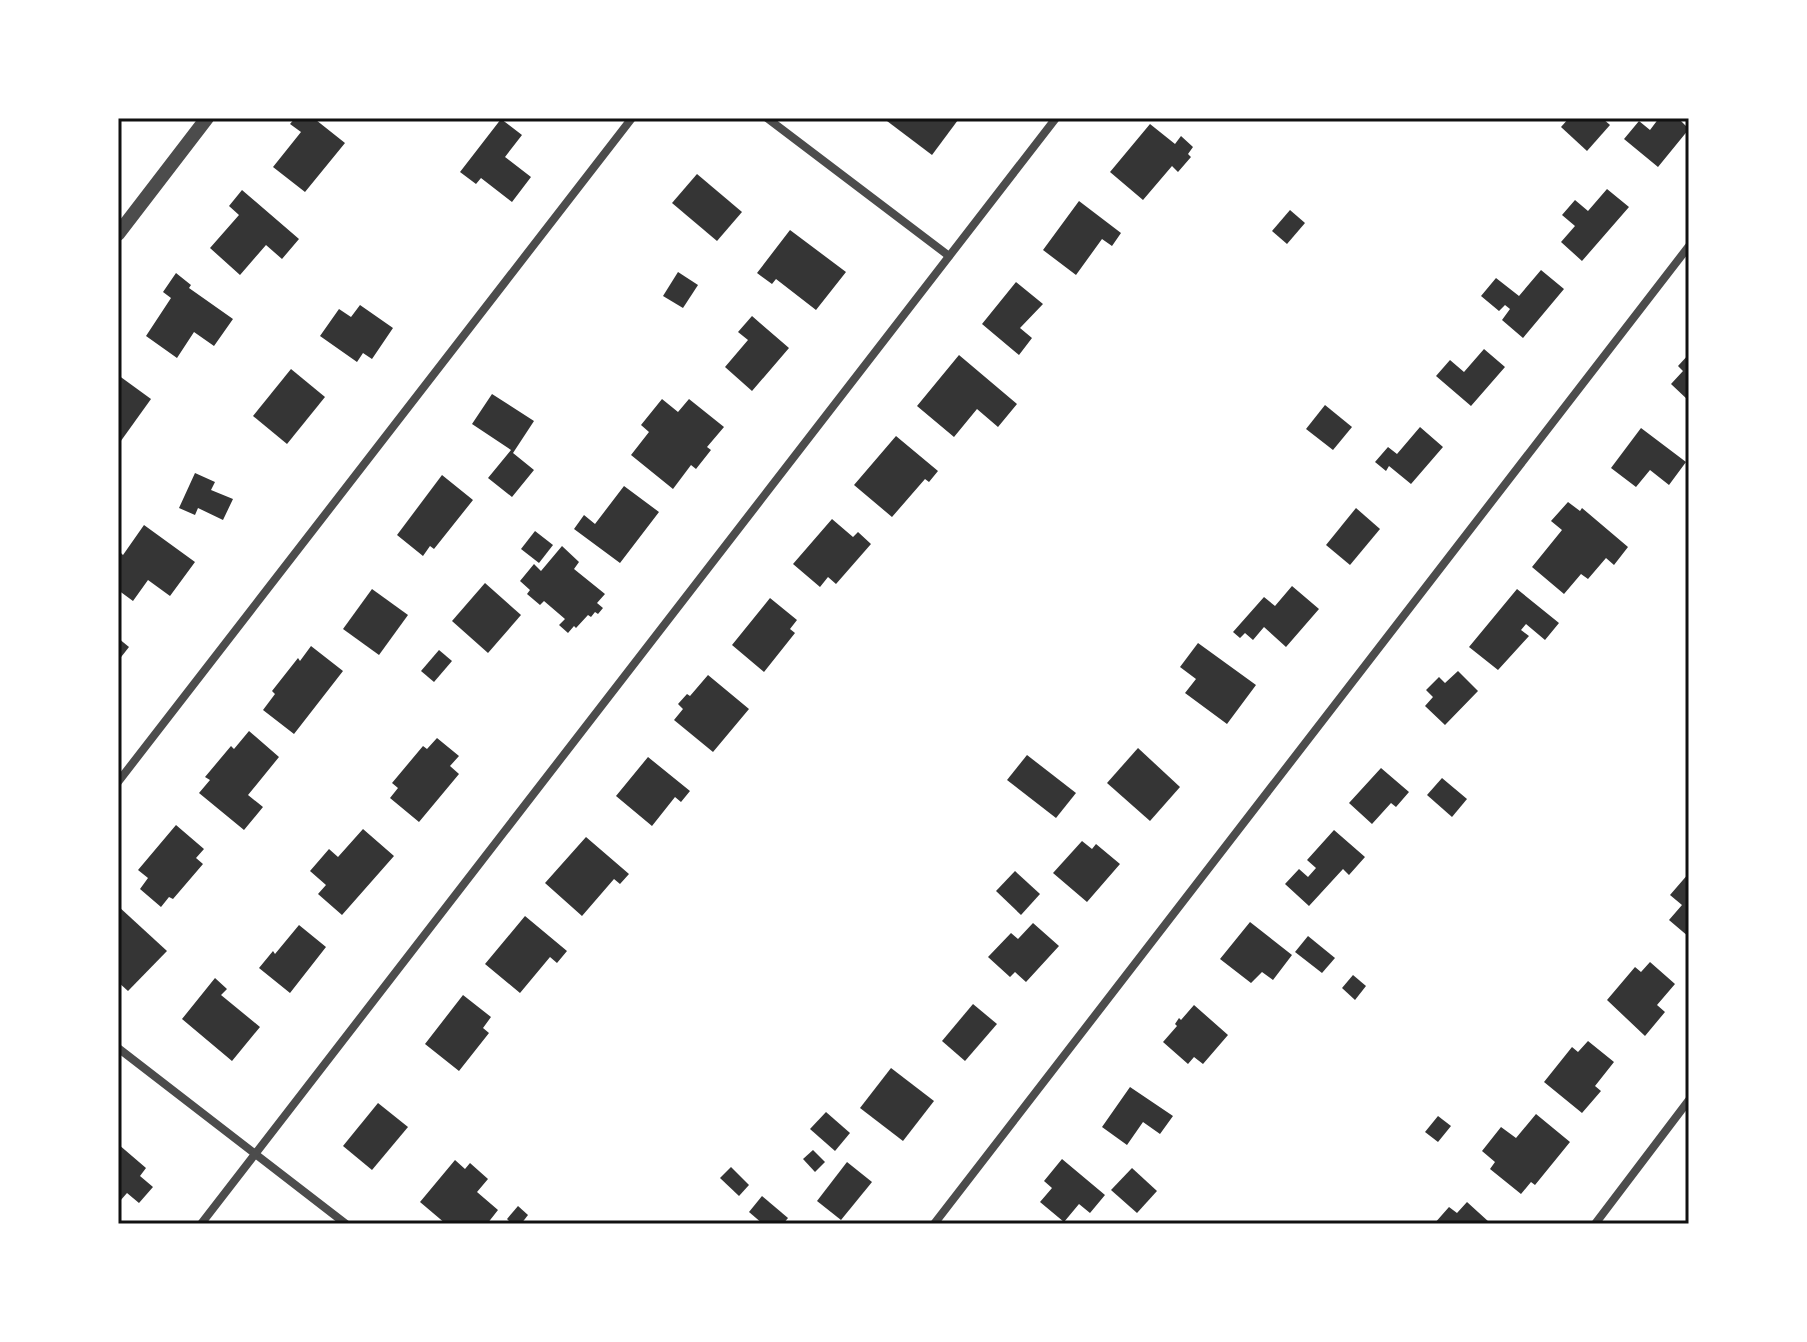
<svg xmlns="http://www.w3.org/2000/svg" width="1807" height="1342" font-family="Karla,sans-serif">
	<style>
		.building { fill: #353535 }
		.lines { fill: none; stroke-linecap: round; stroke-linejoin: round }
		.minor { stroke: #4c4c4c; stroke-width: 8 }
		.tertiary { stroke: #4c4c4c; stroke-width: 14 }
		.neatline { fill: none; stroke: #111; stroke-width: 3 }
	</style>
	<rect width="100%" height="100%" fill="#fff"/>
	<g class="building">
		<polygon points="295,118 317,118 316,120 345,143 305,192 273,167 301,132 290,124"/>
		<polygon points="883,118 955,118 958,120 932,155"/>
		<polygon points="1569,118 1602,118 1610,125 1587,151 1561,127"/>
		<polygon points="1659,118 1678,118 1689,129 1658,167 1624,139 1639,121 1650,130"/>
		<polygon points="501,119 522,135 505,157 531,177 512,202 481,178 476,184 460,172"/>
		<polygon points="1150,124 1175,144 1181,136 1193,147 1188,154 1191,157 1178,172 1172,166 1143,200 1110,172"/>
		<polygon points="697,174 742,212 717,241 672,203"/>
		<polygon points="1607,189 1629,207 1582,261 1561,242 1575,226 1562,215 1575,200 1588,211"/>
		<polygon points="242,190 299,239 282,259 266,245 240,275 210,248 239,215 229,206"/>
		<polygon points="1079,201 1121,233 1112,246 1102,239 1076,275 1043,250"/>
		<polygon points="1290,210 1305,223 1287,244 1272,231"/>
		<polygon points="790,230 846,272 816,310 776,279 772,284 757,273"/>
		<polygon points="1541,270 1564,289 1523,338 1502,320 1510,309 1505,305 1499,311 1481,296 1496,278 1519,296"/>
		<polygon points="678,272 698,285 683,308 663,296"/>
		<polygon points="176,273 191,285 189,288 233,319 214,346 194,332 177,358 146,336 171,298 163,292"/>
		<polygon points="1016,282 1043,304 1020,328 1032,338 1019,355 982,324"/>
		<polygon points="360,305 393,328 372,359 363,353 357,362 320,336 339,309 351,317"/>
		<polygon points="752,316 789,348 752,391 725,367 748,340 738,332"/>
		<polygon points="1484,349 1505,367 1471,406 1436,376 1450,360 1464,372"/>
		<polygon points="1689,354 1689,401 1671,384 1683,371 1678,366"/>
		<polygon points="959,355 1017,404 998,427 977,409 954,437 917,406"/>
		<polygon points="291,369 325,397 287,444 253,416"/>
		<polygon points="118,375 151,399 118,445"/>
		<polygon points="492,394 534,421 513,453 534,470 512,497 488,478 511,450 472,424"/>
		<polygon points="662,399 678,412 689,399 724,427 707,447 711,450 696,469 691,465 673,489 631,455 649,432 641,425"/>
		<polygon points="1325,405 1352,427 1333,450 1306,429"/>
		<polygon points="1420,427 1443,447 1411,484 1389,466 1386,471 1375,462 1388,447 1397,454"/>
		<polygon points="1641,428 1686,462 1669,485 1650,470 1636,487 1611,468"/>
		<polygon points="896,436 938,471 929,482 925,479 892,517 854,485"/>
		<polygon points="195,473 215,482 211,490 233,499 223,520 198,508 195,515 179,508"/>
		<polygon points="442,475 473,500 434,549 430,546 423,556 397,535"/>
		<polygon points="624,486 659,512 620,563 574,529 584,515 595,524"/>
		<polygon points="1568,502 1580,511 1582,508 1628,547 1614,565 1606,558 1588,579 1581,574 1564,594 1532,567 1562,530 1551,521"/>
		<polygon points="1356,508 1380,529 1350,565 1326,545"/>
		<polygon points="832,519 853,537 858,532 871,544 836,584 828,577 820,587 793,564"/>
		<polygon points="144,525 195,562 170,596 148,580 133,601 118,590 118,550 123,555"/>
		<polygon points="535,531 553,545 539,563 521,549"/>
		<polygon points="562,546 579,562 574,569 605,594 597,603 603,608 598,614 595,612 591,617 588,615 576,628 574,626 568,633 559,625 565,619 544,601 540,605 527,594 530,590 520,581 534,564 541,571"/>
		<polygon points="485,583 521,615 488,653 452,621"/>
		<polygon points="1292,586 1319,609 1286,647 1264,627 1253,640 1245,633 1240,638 1233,632 1264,597 1275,606"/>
		<polygon points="372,589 408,615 379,655 343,629"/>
		<polygon points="1517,589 1559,623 1545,640 1526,624 1521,630 1529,636 1498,670 1469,647"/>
		<polygon points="770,598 797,620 790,629 795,633 764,672 732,645"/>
		<polygon points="118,638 129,647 118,661"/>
		<polygon points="1198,643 1256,685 1227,724 1185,693 1196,679 1180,667"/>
		<polygon points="311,646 343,671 294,734 263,710 275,694 272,691 298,658 300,661"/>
		<polygon points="439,650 452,661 434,682 421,671"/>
		<polygon points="1458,671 1478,691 1445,725 1425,706 1433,697 1426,690 1439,677 1445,683"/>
		<polygon points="708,675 749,709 713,752 674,720 683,709 678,704 687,694 690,696"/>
		<polygon points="249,731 279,757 248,795 263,807 244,830 199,793 210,780 205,777 231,746 234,749"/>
		<polygon points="437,738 459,756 450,766 459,774 419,822 390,798 398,788 392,783 423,746 427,749"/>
		<polygon points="1138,748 1180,787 1150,821 1107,783"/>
		<polygon points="1027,755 1076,793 1056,818 1007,780"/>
		<polygon points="648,757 690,791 681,802 675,797 652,826 616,796"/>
		<polygon points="1381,768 1409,792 1396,807 1391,803 1372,824 1349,803"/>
		<polygon points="1442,778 1467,799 1452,817 1427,795"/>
		<polygon points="176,825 204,849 196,858 203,864 173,899 169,897 161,907 140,889 148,878 138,870"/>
		<polygon points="363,829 394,856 342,915 318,894 326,885 310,871 329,849 338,857"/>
		<polygon points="1334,830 1365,857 1349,875 1343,869 1309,906 1285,884 1299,869 1308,877 1316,868 1307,860"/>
		<polygon points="586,837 629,874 620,884 614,879 582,916 545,883"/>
		<polygon points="1082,841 1092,849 1096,844 1120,864 1087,902 1053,873"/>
		<polygon points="1015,871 1040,894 1021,915 996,891"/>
		<polygon points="1689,873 1689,937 1669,920 1682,905 1670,895"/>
		<polygon points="118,906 167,951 128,991 118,982"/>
		<polygon points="525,916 567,951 557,963 550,957 520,993 485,964"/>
		<polygon points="1250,922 1292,955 1273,980 1262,972 1251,983 1220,959"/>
		<polygon points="1033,923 1059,946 1026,982 1015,972 1010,977 988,957 1011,933 1018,939"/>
		<polygon points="299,925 326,947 290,993 259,968 273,951 275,954"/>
		<polygon points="1308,936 1335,958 1322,973 1295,952"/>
		<polygon points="1650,962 1675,984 1657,1005 1665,1012 1645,1036 1607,1000 1635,967 1641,972"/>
		<polygon points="1353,975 1366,986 1355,1000 1342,988"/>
		<polygon points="215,978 227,989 221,995 260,1027 232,1061 182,1019"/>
		<polygon points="463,995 491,1017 483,1028 489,1033 459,1071 425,1044"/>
		<polygon points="973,1004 997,1024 965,1061 942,1041"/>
		<polygon points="1194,1005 1228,1035 1203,1064 1194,1057 1188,1064 1163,1042 1177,1026 1175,1024 1179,1018 1181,1020"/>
		<polygon points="1588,1041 1614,1062 1595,1086 1601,1091 1582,1113 1544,1082 1572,1047 1578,1052"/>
		<polygon points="891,1068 934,1101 903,1141 860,1108"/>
		<polygon points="1130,1087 1173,1116 1160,1134 1143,1122 1127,1145 1102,1127"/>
		<polygon points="378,1103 408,1127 372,1170 343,1146"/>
		<polygon points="826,1112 850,1133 835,1151 810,1129"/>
		<polygon points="1536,1114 1570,1142 1535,1185 1531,1182 1521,1194 1490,1169 1495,1162 1482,1151 1501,1127 1516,1138"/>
		<polygon points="1438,1116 1451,1126 1438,1142 1425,1132"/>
		<polygon points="118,1144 146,1168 140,1176 153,1187 139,1203 127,1193 120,1201 118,1200"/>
		<polygon points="813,1150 825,1162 815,1172 803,1159"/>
		<polygon points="1062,1159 1105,1195 1090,1213 1079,1204 1064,1222 1040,1202 1052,1188 1044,1181"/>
		<polygon points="455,1160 465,1169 470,1163 488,1179 477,1192 498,1210 487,1224 446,1224 420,1202"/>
		<polygon points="847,1162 872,1182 841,1220 817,1201"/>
		<polygon points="731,1167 749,1185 739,1196 720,1178"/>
		<polygon points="1132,1168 1157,1191 1137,1213 1111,1190"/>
		<polygon points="762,1196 788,1218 783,1224 763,1224 749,1212"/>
		<polygon points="1467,1202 1489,1222 1487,1224 1434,1224 1449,1207 1457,1213"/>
		<polygon points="518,1206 528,1215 521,1224 512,1224 507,1219"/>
	</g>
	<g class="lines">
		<g class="minor">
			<polyline points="767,118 949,256"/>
			<polyline points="118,782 632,118"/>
			<polyline points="118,1048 346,1224"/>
			<polyline points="201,1224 1056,118"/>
			<polyline points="934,1224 1689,246"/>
			<polyline points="1595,1224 1689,1100"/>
		</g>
		<polyline class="tertiary" points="118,234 207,118"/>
	</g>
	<rect width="1807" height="1342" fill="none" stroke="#ffffff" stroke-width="240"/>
	<rect x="120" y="120" width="1567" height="1102" class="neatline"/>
</svg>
